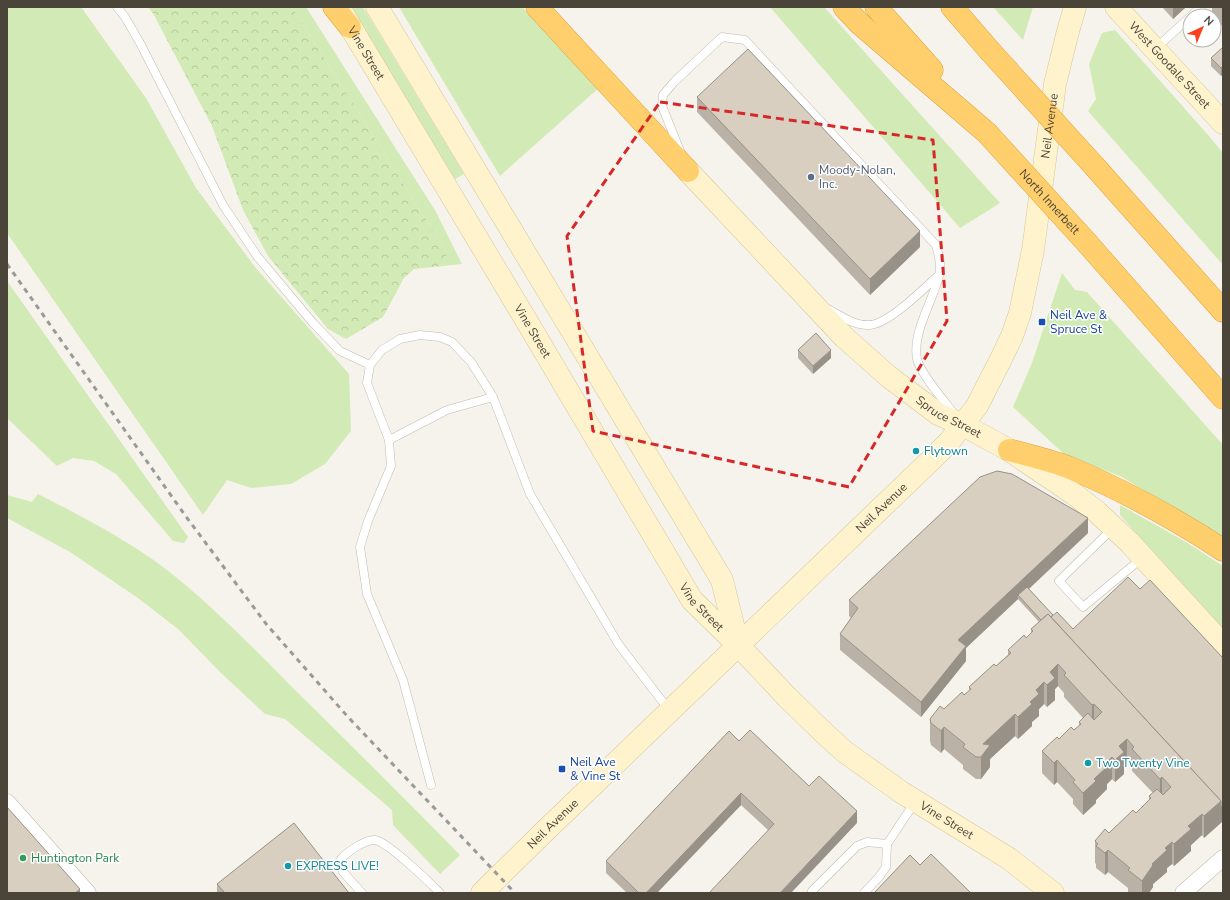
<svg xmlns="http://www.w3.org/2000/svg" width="1230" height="900" font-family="'Nunito Sans',sans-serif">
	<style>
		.green { fill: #d2eab5 }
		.forest { fill: url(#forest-crowns) }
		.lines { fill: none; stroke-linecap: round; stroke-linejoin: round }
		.lane-casing { stroke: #c2bbae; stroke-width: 9 }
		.street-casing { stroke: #c2bbae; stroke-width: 17 }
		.secondary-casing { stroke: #d6c79b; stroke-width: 23 }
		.highway-casing { stroke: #e0a43c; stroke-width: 23 }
		.lane { stroke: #fff; stroke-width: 8 }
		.street { stroke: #fff; stroke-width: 16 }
		.secondary { stroke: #fff3cd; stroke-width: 22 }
		.highway { stroke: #ffcf6e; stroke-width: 22 }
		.rail { stroke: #9a9a9a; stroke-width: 3; stroke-dasharray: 5 5; stroke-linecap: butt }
		.highway-bridge-casing { stroke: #e0a43c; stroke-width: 23; stroke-linecap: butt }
		.highway-bridge { stroke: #ffcf6e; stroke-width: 22 }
		.wall { fill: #bab2a6 }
		.shaded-wall { fill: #979187 }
		.building { fill: #d8cfc1; stroke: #979187 }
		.marked { fill: none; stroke: #d62828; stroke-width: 3; stroke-dasharray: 8 5; stroke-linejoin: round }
		.service-dot { fill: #5c6f8a; stroke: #fff; stroke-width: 1.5 }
		.transit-dot { fill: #1a4fb4; stroke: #fff; stroke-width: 1.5 }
		.culture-dot { fill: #0f9aa8; stroke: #fff; stroke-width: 1.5 }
		.leisure-dot { fill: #2e9e5b; stroke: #fff; stroke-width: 1.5 }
		.labels { text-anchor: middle; stroke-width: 3; stroke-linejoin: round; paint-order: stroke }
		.street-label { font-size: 12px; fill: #4b4439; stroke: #fff }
		.service-label { font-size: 12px; fill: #4e5e75; stroke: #fff; text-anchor: start }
		.transit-label { font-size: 12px; fill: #164399; stroke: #fff; text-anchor: start }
		.culture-label { font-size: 12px; fill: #0d838f; stroke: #fff; text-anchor: start }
		.leisure-label { font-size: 12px; fill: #27864d; stroke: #fff; text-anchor: start }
	</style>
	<defs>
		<pattern id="forest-crowns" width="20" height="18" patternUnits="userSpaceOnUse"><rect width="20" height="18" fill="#d2eab5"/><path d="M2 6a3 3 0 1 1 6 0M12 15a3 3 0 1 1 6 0" fill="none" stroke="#b6ca9c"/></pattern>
	</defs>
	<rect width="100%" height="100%" fill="#f6f3ec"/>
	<g class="green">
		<polygon points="7,7 81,7 146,98 196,188 255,267 349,374 351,431 325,464 291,484 251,488 227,480 203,515 7,233"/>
		<polygon points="292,7 306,7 436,212 462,264 443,266 447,253"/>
		<polygon points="351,7 363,7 464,174 455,179"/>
		<polygon points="399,7 522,7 601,86 500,176"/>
		<polygon points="770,7 824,7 1000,203 960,228"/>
		<polygon points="993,7 1033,7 1023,40"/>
		<polygon points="1115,30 1208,135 1223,153 1223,265 1088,111 1096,99 1089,64 1102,33"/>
		<polygon points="1062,273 1075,290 1087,292 1223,445 1223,539 1122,477 1064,454 1013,407 1032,363"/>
		<polygon points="7,281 188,537 184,543 173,541 116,474 94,461 73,458 57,466 7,418"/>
		<path d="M38 494C81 516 124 538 163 567 209 602 250 645 291 686 348 742 404 798 460 855L440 874 393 825 392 810 285 719 265 714 221 673 178 629 138 598 70 552 7 518V495L32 502Z"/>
		<polygon points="1120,505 1186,542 1223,566 1223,629 1120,515"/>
	</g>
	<polygon class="forest" points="148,7 292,7 447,253 443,266 414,269 404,278 383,317 346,339 328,329 268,256 243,210 212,126 154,15"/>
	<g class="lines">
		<defs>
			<g id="lane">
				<polyline points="117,7 125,17 140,43 223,205 257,256 313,323 340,351 370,365"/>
				<polyline points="1191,16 1201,7"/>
				<polyline points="1155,49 1190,17"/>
				<path d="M680 151 662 106 663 95 674 82 722 37 745 40 936 245C939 255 942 266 939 276 933 301 912 332 917 359 920 373 945 402 955 415"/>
				<path d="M828 309C841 316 853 325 868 325 887 326 923 289 938 276"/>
				<polyline points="389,440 447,410 493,397"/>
				<polyline points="1113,528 1059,581 1083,607 1142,558"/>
				<polyline points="431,785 403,680 367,594 360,547 368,521 391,466 389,440 367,383 370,365 382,350 400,339 420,335 440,337 452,342 471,362 493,397 530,494 619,645 669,710"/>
				<path d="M362 893 343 872 341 859C347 852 366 839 375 840 388 842 429 882 440 893"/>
				<polyline points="812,893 812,891 857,846 867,842 887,844"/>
				<polyline points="864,893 879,877 886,867 887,844 915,802"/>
			</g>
			<g id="street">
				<polyline points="7,802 88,893"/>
				<polyline points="1183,893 1223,858"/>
			</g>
			<g id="secondary">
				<polyline points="377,7 722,580 738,645"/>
				<path id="s1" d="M1116 7 1223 123"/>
				<path id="s2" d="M341 11 526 320 692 600 738 645 787 697 825 734 845 752 901 792 1008 858 1053 893"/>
				<path id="s3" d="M688 171 844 337 888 376 938 414 963 425 1009 450 1074 494 1097 512 1129 542 1223 645"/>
				<path id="s4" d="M482 893 546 830 931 460 949 442 977 406 1002 357 1012 336 1020 313 1033 250 1055 84 1067 35 1075 7"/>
			</g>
			<g id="highway">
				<polyline points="334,7 350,27"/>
				<polyline points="537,7 688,171"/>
				<polyline points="844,7 860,24 987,133"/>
				<polyline points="876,7 932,70"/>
				<polyline points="952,7 989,50"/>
				<polyline points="1096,168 1223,311"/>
				<polyline points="1088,244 1223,398"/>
				<path d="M1009 450C1028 455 1049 460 1068 467 1121 489 1174 518 1223 550"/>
			</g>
		</defs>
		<use href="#lane" class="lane-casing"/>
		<use href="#street" class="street-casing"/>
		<use href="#secondary" class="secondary-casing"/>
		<use href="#highway" class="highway-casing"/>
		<use href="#lane" class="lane"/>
		<use href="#street" class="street"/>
		<use href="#secondary" class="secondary"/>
		<use href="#highway" class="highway"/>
		<polyline class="rail" points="7,264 187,518 267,625 348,717 515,893"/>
		<defs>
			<g id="highway-bridge">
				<polyline points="989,50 1096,168"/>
				<path id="s5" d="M987 133 1088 244"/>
			</g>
		</defs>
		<use href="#highway-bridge" class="highway-bridge-casing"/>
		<use href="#highway-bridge" class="highway-bridge"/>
	</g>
	<g class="wall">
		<polygon points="1162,7 1186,7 1173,19"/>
		<polygon points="1212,7 1223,7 1223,27 1214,17 1214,16 1212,15"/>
		<polygon points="1223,47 1223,74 1221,76 1211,66 1211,58"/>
		<polygon points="697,97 920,247 870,295 697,112"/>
		<polygon points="798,350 831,358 813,374 798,358"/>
		<polygon points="1088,533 1029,589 1223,821 1204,838 1202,835 1191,845 1191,851 1174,866 1172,864 1167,868 1167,872 1153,884 1153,887 1149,893 1129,893 1128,892 1128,888 1108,872 1105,875 1096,868 1096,864 1095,863 1095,841 1109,833 1136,813 1149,800 1149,796 1153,793 1132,771 1132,766 1127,761 1124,763 1124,774 1115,782 1112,779 1107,784 1107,789 1096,800 1096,803 1083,815 1073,804 1073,799 1057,782 1054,785 1042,773 1042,751 1059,739 1074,730 1079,726 1079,722 1083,718 1064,697 1064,693 1058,686 1055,689 1055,700 1047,707 1044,704 1039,709 1039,716 1032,722 1032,726 1018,739 1015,736 990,759 990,767 981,779 976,779 963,769 963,765 944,749 941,753 931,745 930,741 930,719 964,695 969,691 969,687 996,666 1008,655 1008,650 1026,638 1031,633 1031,629 1039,622 1018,599 966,648 966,661 921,717 840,650 840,634 851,618 849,616 849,600"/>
		<polygon points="739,741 809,786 857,823 768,830 741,805 657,893 627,893 606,873 606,861"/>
		<polygon points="217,884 349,893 217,893"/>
	</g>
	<g class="shaded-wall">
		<polygon points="1173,7 1186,7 1173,19"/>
		<polygon points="1223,66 1223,74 1221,76 1221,68"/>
		<polygon points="920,231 920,247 870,295 870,279"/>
		<polygon points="831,350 831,358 813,374 813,366"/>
		<polygon points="1088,518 1088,533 1020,597 1018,595 1018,599 966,648 966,661 921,717 921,702 958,640"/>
		<polygon points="1058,664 1058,686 1055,689 1055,700 1047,707 1047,685 1050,672"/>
		<polygon points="1044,682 1044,704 1039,709 1039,716 1032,722 1032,726 1018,739 1018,717 1030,702 1036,690"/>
		<polygon points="1094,704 1094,726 1092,727 1092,705"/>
		<polygon points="1015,714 1015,736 990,759 990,767 981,779 981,757 983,744"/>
		<polygon points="944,727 944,749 941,753 941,731"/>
		<polygon points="1127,739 1127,761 1124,763 1124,774 1115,782 1115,760 1119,746"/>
		<polygon points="1112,757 1112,779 1107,784 1107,789 1096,800 1096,803 1083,815 1083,793 1094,779 1104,765"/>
		<polygon points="1057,760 1057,782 1054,785 1054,763"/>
		<polygon points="1162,777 1162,799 1160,801 1160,779"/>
		<polygon points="741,793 741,805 657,893 646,893"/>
		<polygon points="1221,801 1223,805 1223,821 1204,838 1204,816"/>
		<polygon points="857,811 857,823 791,893 780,893"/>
		<polygon points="1202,814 1202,835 1191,845 1191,851 1174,866 1174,844 1188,826"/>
		<polygon points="1172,842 1172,864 1167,868 1167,872 1153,884 1153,887 1149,893 1142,893 1142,881 1152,864 1165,848"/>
		<polygon points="1108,850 1108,872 1105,875 1105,853"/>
		<polygon points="80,889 80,893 75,893"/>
	</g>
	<g class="building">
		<polygon points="1223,47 1223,66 1221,68 1211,58"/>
		<polygon points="748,49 920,231 870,279 697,97"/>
		<polygon points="816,333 831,350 813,366 798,350"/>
		<polygon points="997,471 1012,474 1088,518 958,640 966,646 921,702 840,634 858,608 849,600 980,477"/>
		<polygon points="1128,577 1140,589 1150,580 1223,658 1223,805 1221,807 1221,801 1051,617 1057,612 1073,629"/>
		<polygon points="1027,587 1053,615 1051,617 1048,614 1041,620 1018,595"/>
		<polygon points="1048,614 1221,801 1204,816 1202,814 1188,826 1191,829 1174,844 1172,842 1165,848 1167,850 1152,864 1153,865 1142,881 1128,870 1130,868 1108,850 1105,853 1096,846 1098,844 1095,841 1105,829 1109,833 1133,810 1136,813 1151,798 1149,796 1157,789 1163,795 1171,787 1162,777 1160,779 1132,749 1134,747 1127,739 1119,746 1124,752 1115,760 1112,757 1104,765 1107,767 1094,779 1096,781 1083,793 1073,782 1075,780 1057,760 1054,763 1042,751 1057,737 1059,739 1071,727 1074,730 1081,724 1079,722 1088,713 1094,720 1102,712 1094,704 1092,705 1064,675 1066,673 1058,664 1050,672 1055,678 1047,685 1044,682 1036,690 1039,694 1030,702 1032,704 1018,717 1015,714 983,744 990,745 981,757 976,757 963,747 965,744 944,727 941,731 931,723 930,719 940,706 944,709 962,692 964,695 971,689 969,687 994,664 996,666 1011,653 1008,650 1024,635 1026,638 1033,631 1031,629"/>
		<polygon points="750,730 809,786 819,776 857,811 780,893 709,893 774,824 741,793 646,893 639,893 606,861 729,731 739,741"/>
		<polygon points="7,807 80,889 75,893 7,893"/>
		<polygon points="294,823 349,893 225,893 217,884"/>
		<polygon points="931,854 971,893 874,893 910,855 920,865"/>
	</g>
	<path class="marked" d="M660 102 933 140 947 321 849 487 593 431 567 236Z"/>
	<circle class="service-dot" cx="811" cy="177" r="4"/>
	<g class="transit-dot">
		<rect x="1038" y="318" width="8" height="8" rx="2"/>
		<rect x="558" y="765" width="8" height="8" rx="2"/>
	</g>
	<g class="culture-dot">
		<circle cx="916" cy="451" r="4"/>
		<circle cx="1088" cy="763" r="4"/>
		<circle cx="288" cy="866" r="4"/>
	</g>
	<circle class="leisure-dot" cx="23" cy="858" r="4"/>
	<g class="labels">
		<g class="street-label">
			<text dy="4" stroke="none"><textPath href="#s2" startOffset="49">Vine Street</textPath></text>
			<text dy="4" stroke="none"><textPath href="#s1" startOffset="79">West Goodale Street</textPath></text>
			<text dy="4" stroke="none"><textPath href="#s4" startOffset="987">Neil Avenue</textPath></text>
			<text dy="4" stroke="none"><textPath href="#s5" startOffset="93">North Innerbelt</textPath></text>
			<text dy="4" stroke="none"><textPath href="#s2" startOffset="373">Vine Street</textPath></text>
			<text dy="4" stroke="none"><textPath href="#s3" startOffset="360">Spruce Street</textPath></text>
			<text dy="4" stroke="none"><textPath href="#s4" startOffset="555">Neil Avenue</textPath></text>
			<text dy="4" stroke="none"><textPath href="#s2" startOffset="697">Vine Street</textPath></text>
			<text dy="4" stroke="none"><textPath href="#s2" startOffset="1024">Vine Street</textPath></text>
			<text dy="4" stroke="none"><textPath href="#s4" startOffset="99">Neil Avenue</textPath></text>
		</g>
		<g class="service-label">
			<text x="819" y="174">Moody-Nolan,<tspan x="819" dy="14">Inc.</tspan></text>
		</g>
		<g class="transit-label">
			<text x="1050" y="319">Neil Ave &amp;<tspan x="1050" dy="14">Spruce St</tspan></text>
			<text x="570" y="766">Neil Ave<tspan x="570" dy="14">&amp; Vine St</tspan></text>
		</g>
		<g class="culture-label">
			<text x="924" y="455">Flytown</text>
			<text x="1096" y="767">Two Twenty Vine</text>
			<text x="296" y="870">EXPRESS LIVE!</text>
		</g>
		<g class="leisure-label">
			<text x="31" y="862">Huntington Park</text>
		</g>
	</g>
	<rect width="1230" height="900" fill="none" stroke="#4b4439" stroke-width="16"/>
	<g transform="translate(1202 28) rotate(44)"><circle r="19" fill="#ffffff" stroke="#b7b4b0"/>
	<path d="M0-3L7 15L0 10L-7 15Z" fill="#fc3f1d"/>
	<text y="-6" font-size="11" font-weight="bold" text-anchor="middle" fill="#4b4439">N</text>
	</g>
</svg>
